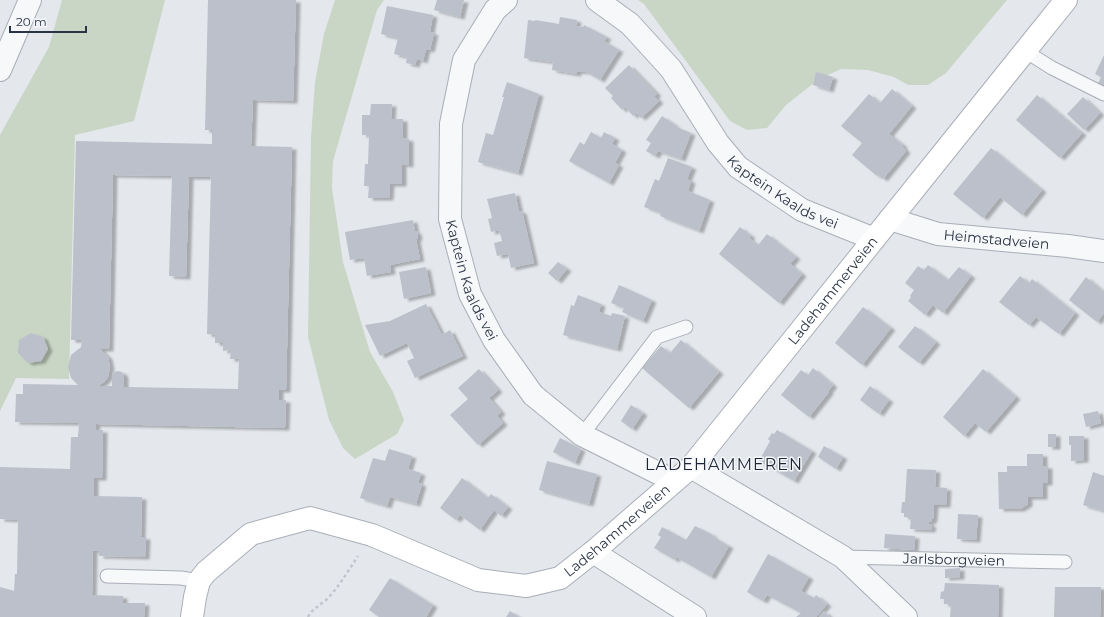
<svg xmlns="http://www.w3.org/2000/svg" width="1104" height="617" font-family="Montserrat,sans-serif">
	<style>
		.green { fill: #c9d6c5 }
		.building { fill: #bbc0ca; fill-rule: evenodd; filter: url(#shadow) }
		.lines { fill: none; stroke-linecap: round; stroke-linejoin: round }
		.lane-casing { stroke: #a9aeb7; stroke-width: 15 }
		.street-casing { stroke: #a9aeb7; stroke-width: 24 }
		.secondary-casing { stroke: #a9aeb7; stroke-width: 24 }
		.path { stroke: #c2c5cb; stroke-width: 2.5; stroke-dasharray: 3 3; stroke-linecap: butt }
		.lane { stroke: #f7f8fa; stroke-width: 13 }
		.street { stroke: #f7f8fa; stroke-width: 22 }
		.secondary { stroke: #fff; stroke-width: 22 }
		.labels { text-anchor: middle; stroke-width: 3; stroke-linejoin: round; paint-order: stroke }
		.street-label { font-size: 14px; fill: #2b3445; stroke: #f4f6f9 }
		.quarter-label { font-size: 16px; letter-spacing: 1px; fill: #1d2536; stroke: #f4f6f9 }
	</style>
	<defs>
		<filter id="shadow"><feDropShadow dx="4.5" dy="2.5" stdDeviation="1" flood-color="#0004"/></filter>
	</defs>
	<rect width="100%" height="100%" fill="#e4e7ec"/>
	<g class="green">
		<polygon points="62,0 165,0 134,121 75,135 69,379 16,378 0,411 0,135 49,47"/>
		<polygon points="335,0 384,0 377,10 333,161 332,188 343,262 370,352 393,392 404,420 397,434 355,459 343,448 329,420 308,337 311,138 315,82 324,34"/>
		<polygon points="638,0 1007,0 946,73 928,85 908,85 894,77 868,70 841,69 819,79 786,105 767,128 747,130 730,121 644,4"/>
	</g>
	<g class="building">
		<path d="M208 0H296L293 101 253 100 251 146 292 147 286 390H279V400H286L285 428 96 424 95 430H103L102 478H94V496L142 497 141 537H146L145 557 99 556V551L93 550 92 595 123 596V603H145L144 617H0V587L14 591 15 574H17L18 520 0 519V467L70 469 71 437H78L79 423 15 422 16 394H23V384L78 385 71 378 68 367 71 355 81 347 82 340H71L76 141 212 144V130H205ZM113 175 172 176 169 276 186 277 189 177H211L207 334 215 335V343H223V351L231 350 230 359H239L238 389 124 387V376L122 372 118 371 114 372 112 375V386H98L104 382 108 377 110 367 108 357 100 349H109Z"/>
		<polygon points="437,0 464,0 460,17 434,10"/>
		<polygon points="387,6 433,15 430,32 434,33 430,50 426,49 423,61 417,59 415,65 406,63 407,57 394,54 398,38 381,34"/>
		<polygon points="560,17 577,20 576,26 583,27 584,25 607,37 604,41 619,50 600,80 586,72 577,71 577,74 552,70 553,62 524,58 528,20 535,21 535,20 559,24"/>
		<polygon points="1104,55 1104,92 1096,88 1101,77 1095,74"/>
		<polygon points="629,65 657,94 654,96 659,101 641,118 636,113 633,116 625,107 622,110 611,98 613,96 605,88"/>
		<polygon points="816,72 833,77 829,90 813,85"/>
		<polygon points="507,82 539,94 518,173 478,162 486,133 493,135 504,97 502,97"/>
		<polygon points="892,89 912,106 889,134 903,145 902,146 906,151 883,179 878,175 877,176 852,155 862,143 841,126 869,94 880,103"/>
		<polygon points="1037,95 1082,133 1060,158 1016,120"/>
		<polygon points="1083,97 1100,113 1084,130 1067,114"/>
		<polygon points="371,104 392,104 391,119 403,119 403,138 409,139 409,165 402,164 402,184 390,184 389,198 368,198 369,186 364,186 365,164 368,164 369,135 362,135 362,115 370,115"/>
		<polygon points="662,116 675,125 674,126 691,133 681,159 658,151 655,156 646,151 651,143 646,140"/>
		<polygon points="591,132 601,138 604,132 615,138 612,144 622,150 615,163 619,165 609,183 569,161 580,142 584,145"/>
		<polygon points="991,148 1042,190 1022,215 1000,197 983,218 953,194"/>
		<polygon points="668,158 692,167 687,179 691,181 688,191 710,200 699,231 660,216 661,213 644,207 655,179 659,181"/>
		<polygon points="515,193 519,211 522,211 534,263 511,268 508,254 497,256 494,243 502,241 499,230 491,232 488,219 492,218 487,199"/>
		<polygon points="413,220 415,232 417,231 418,238 416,239 420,259 390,265 391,272 367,276 364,258 350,260 345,232"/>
		<polygon points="740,227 751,236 749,238 758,245 767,234 796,257 790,264 802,274 779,303 719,254"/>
		<polygon points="558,262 567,269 557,281 548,273"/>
		<polygon points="928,265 948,280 959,267 971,276 943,313 933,305 925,315 908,301 911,297 910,296 914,290 905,283 918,266 924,270"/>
		<polygon points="426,267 431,293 404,299 399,272"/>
		<polygon points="1020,276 1029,283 1032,279 1075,313 1059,334 1036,317 1029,325 999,302"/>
		<polygon points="1086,277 1104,292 1104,313 1097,322 1069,300"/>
		<polygon points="619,285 652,300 643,321 622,312 624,308 611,303"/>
		<polygon points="578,295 601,304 599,312 611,316 612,313 625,316 617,349 563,335 571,305 574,306"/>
		<polygon points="426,304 442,335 450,330 463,356 415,378 407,361 414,358 407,343 380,356 365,325 390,321"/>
		<polygon points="863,307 891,328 862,365 835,343"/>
		<polygon points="915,326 936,342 919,363 898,347"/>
		<polygon points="31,333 43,337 48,349 41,361 28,363 18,353 19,340"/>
		<polygon points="681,340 719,372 689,408 642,368 661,346 670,353"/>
		<polygon points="813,368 833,385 828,391 829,392 809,417 781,395 801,370 808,375"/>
		<polygon points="479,369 498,390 489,398 501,412 497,416 503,423 478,445 450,415 468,399 458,388"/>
		<polygon points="983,369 1016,397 986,432 975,423 964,436 943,417"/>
		<polygon points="870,386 889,400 879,414 860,400"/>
		<polygon points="631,405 643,413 632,429 621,421"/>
		<polygon points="1098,411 1101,423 1086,427 1083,414"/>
		<polygon points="777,430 812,451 794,481 759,461 770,441 768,439 772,433 774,434"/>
		<rect x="1048" y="434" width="8" height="13"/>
		<polygon points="1069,436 1084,436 1084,460 1071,461 1071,445 1069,445"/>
		<polygon points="560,438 581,449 575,463 553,452"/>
		<polygon points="824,446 843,457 836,469 818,457"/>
		<polygon points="389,449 412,456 408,469 421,473 418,483 422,484 416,504 390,497 387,506 360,498 373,458 385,461"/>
		<polygon points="1027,454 1043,454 1043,466 1048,466 1048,483 1043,483 1043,497 1028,497 1028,504 1020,509 999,509 998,472 1007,472 1007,466 1027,466"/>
		<polygon points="547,461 597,474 589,504 539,490"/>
		<polygon points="907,469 936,470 935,487 947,488 946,505 934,505 933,519 932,519 932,522 929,521 929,524 932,525 931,530 910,529 911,518 904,517 904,513 901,513 902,502 905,502"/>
		<polygon points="1093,472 1104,476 1104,511 1083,505"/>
		<polygon points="462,478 488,498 491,494 508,507 501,516 494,510 480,530 460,515 456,520 440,508"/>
		<polygon points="958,514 978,515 976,540 957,539"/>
		<polygon points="695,526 713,535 712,536 729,546 711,577 676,557 675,560 654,548 661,537 658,535 662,527 686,540"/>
		<polygon points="885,534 915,536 914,550 884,548"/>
		<polygon points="768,554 809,577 801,591 814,598 816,595 827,604 816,617 796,617 801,613 767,595 763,601 747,592"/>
		<polygon points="960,568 960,577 945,578 945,569"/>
		<polygon points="390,578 433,605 426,617 379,617 369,610"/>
		<polygon points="945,583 999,585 998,617 950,617 951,604 944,604 944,599 940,599 941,592 944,591"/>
		<polygon points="1055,587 1101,587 1100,617 1054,617"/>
		<polygon points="510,611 519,617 506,617"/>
		<polygon points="824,611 830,617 819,617"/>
	</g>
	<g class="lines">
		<defs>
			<g id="lane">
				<polyline points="1025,51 1052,68 1104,94"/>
				<polyline points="582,435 657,337 686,327"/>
				<path id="s1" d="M843 557 1065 562"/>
				<polyline points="107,576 181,578 199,581"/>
			</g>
			<g id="street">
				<path id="s2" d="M506 0 495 10 464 60 451 124 450 219 470 294 494 340 533 395 582 435 674 481"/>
				<path id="s3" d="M597 0 630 24 671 69 718 143 738 167 802 210 874 239"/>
				<polyline points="0,70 30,0"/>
				<path id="s4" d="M890 219 938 234 1068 246 1104 251"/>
				<polyline points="691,467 843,557 906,617"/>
				<polyline points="593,552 695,617"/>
			</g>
			<g id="secondary">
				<path id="s5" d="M192 617 195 597 199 581 206 572 251 534 310 518 372 535 478 580 526 586 560 578 593 552 691 467 1066 0"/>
			</g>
		</defs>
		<use href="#lane" class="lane-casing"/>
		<use href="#street" class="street-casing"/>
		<use href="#secondary" class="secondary-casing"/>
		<path class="path" d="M308 617C312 609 319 606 326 600 339 587 348 571 358 556"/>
		<use href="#lane" class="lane"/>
		<use href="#street" class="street"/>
		<use href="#secondary" class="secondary"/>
	</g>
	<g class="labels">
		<g class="street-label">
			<text dy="5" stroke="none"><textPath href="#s3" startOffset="272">Kaptein Kaalds vei</textPath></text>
			<text dy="5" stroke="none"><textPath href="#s4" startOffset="109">Heimstadveien</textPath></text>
			<text dy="5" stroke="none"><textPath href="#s2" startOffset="299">Kaptein Kaalds vei</textPath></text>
			<text dy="5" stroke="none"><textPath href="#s5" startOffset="829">Ladehammerveien</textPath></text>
			<text dy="5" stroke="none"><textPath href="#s5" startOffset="505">Ladehammerveien</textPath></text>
			<text dy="5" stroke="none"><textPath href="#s1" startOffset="111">Jarlsborgveien</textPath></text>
		</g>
		<g class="quarter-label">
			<text x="724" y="470">LADEHAMMEREN</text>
		</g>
	</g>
	<path d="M10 26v6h76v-6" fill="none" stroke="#2b3445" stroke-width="2"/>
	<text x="16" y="26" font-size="12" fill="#2b3445" stroke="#f4f6f9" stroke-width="3" paint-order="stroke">20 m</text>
</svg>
